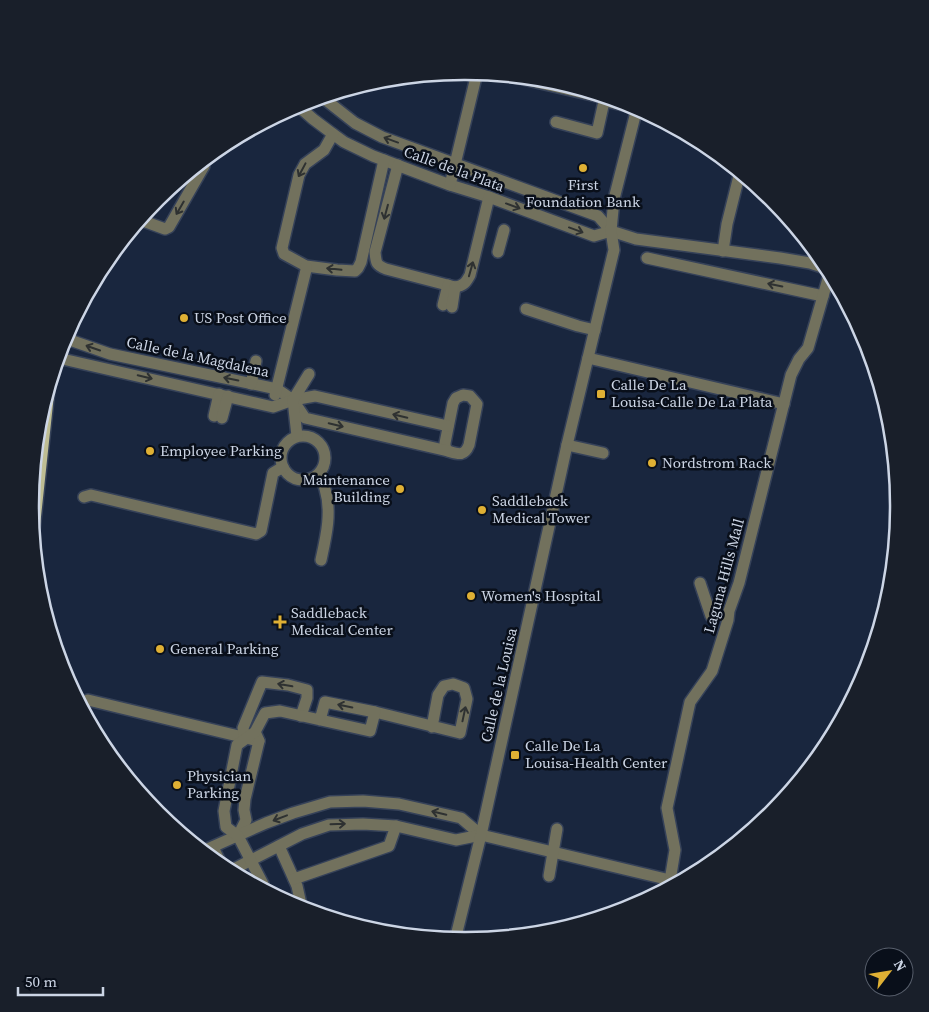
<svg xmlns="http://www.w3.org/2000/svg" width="929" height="1012" font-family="'Source Serif 4',serif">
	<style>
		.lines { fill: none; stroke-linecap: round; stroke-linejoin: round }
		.minor-casing { stroke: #364259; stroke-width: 14 }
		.major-casing { stroke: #364259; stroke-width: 15 }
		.minor { stroke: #72715d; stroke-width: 11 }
		.major { stroke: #bebd93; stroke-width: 12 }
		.oneway { stroke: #2e3131 }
		.poi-dot { fill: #dfb034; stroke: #090f1a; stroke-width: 2 }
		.labels { text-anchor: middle; stroke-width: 5; stroke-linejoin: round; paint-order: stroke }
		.street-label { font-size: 15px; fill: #ccd5e5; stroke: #090f1a }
		.poi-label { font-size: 15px; fill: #ccd5e5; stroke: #090f1a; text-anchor: start }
		.rim { fill: none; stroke: #ccd5e5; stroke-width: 2.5 }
	</style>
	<rect width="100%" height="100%" fill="#19263e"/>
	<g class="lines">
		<defs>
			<g id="minor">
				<polyline points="510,76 605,98 610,102 636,108"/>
				<polyline points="322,97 355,123 382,137 598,216 611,231"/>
				<polyline points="297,105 313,119 333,134 344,142 373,156 450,185 489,197 594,236 611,231 636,239 780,258 810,263 828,269"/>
				<polyline points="556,122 597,133 605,97"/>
				<polyline points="333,134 324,150 305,164 299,175 282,248 284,254 306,266 337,270 355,271 358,268 361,262 384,160"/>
				<path d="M398 165 375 252C376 263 376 265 386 269L455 287C464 286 466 282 470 275L489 197"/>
				<polyline points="450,185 477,73"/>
				<polyline points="152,206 146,216 146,222 165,229 169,227 204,166"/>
				<polyline points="723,251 727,224 740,172"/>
				<polyline points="498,252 504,230"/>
				<polyline points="647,258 823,296"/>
				<polyline points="443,305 448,285"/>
				<polyline points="452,307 455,287"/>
				<polyline points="526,309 578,326 595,330"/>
				<polyline points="64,338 110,354 277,389 293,400"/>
				<polyline points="58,358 273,407 293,400"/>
				<polyline points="588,358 784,404"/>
				<polyline points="251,384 256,361"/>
				<polyline points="275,395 306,270 306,266"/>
				<path d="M463 395 470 396 477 404 469 445C464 457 458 454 448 451L445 447V443L453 403 456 398Z"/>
				<polyline points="214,416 219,394"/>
				<polyline points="222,418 228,396"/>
				<polyline points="448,426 315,396 293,400 305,418 448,451"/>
				<circle cx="303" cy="458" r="22"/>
				<polyline points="297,436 293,400 309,374"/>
				<polyline points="567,445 603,453"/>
				<path d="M319 474C321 479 324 484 325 489 332 512 326 537 321 560"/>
				<polyline points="84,497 91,495 256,534 261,531 273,473 283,467"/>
				<polyline points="700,583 711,616"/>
				<polyline points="88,700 259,741"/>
				<polyline points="375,712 460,733 467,699 464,688 453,684 444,686 438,695 432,727"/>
				<polyline points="245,738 243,728 262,682 288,685 307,690 307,698 301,716"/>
				<polyline points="238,836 246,820 244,810 245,799 259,741 256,734"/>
				<polyline points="279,846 297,886 302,909"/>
				<polyline points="213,847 222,866"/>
				<polyline points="203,851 266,823 293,813 330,802 363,801 399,804 461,818 481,835"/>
				<polyline points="230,871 302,834 329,825 363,824 396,826 456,840 481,835 670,880"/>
				<polyline points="549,876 557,829"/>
				<polyline points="294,879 389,846 396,826"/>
				<polyline points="669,887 675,850 667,808 690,702 712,671 728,620 729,611 739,583 791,375 799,359 808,348 830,272"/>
				<polyline points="263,888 263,884 238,836 226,827 224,811 237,745 255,732 265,713 280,711 370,731 375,712 325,702 320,720"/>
				<polyline points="455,940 481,835 567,445 613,254 614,250 611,231 614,199 637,108"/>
			</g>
			<polyline id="major" points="33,535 49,385"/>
		</defs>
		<use href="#minor" class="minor-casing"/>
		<use href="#major" class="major-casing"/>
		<use href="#minor" class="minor"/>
		<use href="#major" class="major"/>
	</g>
	<defs><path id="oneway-shaft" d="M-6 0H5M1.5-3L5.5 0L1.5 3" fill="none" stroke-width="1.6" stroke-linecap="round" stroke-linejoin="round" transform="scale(1.25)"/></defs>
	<g class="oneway">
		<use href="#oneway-shaft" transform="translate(391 140) rotate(-160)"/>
		<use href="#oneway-shaft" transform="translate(302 170) rotate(118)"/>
		<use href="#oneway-shaft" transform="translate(513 206) rotate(20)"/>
		<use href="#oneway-shaft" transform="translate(180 208) rotate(120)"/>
		<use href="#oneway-shaft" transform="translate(386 212) rotate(105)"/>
		<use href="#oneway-shaft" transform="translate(576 230) rotate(20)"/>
		<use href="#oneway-shaft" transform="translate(334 269) rotate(-174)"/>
		<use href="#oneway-shaft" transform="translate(471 269) rotate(-74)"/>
		<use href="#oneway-shaft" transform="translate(775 285) rotate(-168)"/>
		<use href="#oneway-shaft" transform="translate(93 348) rotate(-161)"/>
		<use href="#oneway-shaft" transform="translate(145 377) rotate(13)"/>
		<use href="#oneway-shaft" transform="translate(231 379) rotate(-168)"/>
		<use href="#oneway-shaft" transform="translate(400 416) rotate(-167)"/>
		<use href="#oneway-shaft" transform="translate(336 425) rotate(13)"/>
		<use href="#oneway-shaft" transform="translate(285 685) rotate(-170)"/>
		<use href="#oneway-shaft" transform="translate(345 706) rotate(-168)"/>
		<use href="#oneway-shaft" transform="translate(464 714) rotate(-78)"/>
		<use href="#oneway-shaft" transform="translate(439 813) rotate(-167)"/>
		<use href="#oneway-shaft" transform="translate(280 818) rotate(159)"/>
		<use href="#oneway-shaft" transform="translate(338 824) rotate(-2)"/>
	</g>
	<g class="poi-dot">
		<circle cx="583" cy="168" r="5"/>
		<circle cx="184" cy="318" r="5"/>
		<rect x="596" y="389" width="10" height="10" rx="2.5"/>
		<circle cx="150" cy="451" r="5"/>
		<circle cx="652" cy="463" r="5"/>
		<circle cx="400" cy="489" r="5"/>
		<circle cx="482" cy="510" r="5"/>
		<circle cx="471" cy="596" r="5"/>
		<path d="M277.5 614.5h5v5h5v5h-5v5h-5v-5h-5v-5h5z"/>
		<circle cx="160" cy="649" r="5"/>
		<rect x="510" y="750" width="10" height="10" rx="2.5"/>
		<circle cx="177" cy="785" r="5"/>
	</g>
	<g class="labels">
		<g class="street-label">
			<text transform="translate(454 169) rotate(20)" y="5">Calle de la Plata</text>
			<text transform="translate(198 357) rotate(12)" y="5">Calle de la Magdalena</text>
			<text transform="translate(724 576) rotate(-75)" y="5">Laguna Hills Mall</text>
			<text transform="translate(499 685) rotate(-77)" y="5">Calle de la Louisa</text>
		</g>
		<g class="poi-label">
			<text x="583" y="190" text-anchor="middle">First<tspan x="583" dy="17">Foundation Bank</tspan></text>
			<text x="194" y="323">US Post Office</text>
			<text x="611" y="390">Calle De La<tspan x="611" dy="17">Louisa-Calle De La Plata</tspan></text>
			<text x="160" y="456">Employee Parking</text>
			<text x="662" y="468">Nordstrom Rack</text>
			<text x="390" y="485" text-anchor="end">Maintenance<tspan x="390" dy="17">Building</tspan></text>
			<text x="492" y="506">Saddleback<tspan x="492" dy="17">Medical Tower</tspan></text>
			<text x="481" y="601">Women's Hospital</text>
			<text x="291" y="618">Saddleback<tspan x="291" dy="17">Medical Center</tspan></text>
			<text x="170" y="654">General Parking</text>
			<text x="525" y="751">Calle De La<tspan x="525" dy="17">Louisa-Health Center</tspan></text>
			<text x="187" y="781">Physician<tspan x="187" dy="17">Parking</tspan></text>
		</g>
	</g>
	<path d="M0 0H929V1012H0ZM464 80H465A425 425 0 0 1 890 505V507A425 425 0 0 1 465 932H464A425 425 0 0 1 39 507V505A425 425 0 0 1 464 80Z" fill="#191f2a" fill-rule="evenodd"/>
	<path class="rim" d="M464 80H465A425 425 0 0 1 890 505V507A425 425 0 0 1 465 932H464A425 425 0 0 1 39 507V505A425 425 0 0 1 464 80Z"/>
	<g transform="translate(889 972) rotate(59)"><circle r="24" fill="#090f1a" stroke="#575e6b"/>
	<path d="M0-4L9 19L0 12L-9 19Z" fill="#dfb034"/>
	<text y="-8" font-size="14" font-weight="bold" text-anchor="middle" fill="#ccd5e5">N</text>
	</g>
	<path d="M18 987v8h85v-8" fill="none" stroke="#ccd5e5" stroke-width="2.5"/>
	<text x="25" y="987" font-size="15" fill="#ccd5e5" stroke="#090f1a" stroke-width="4" paint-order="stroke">50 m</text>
</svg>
